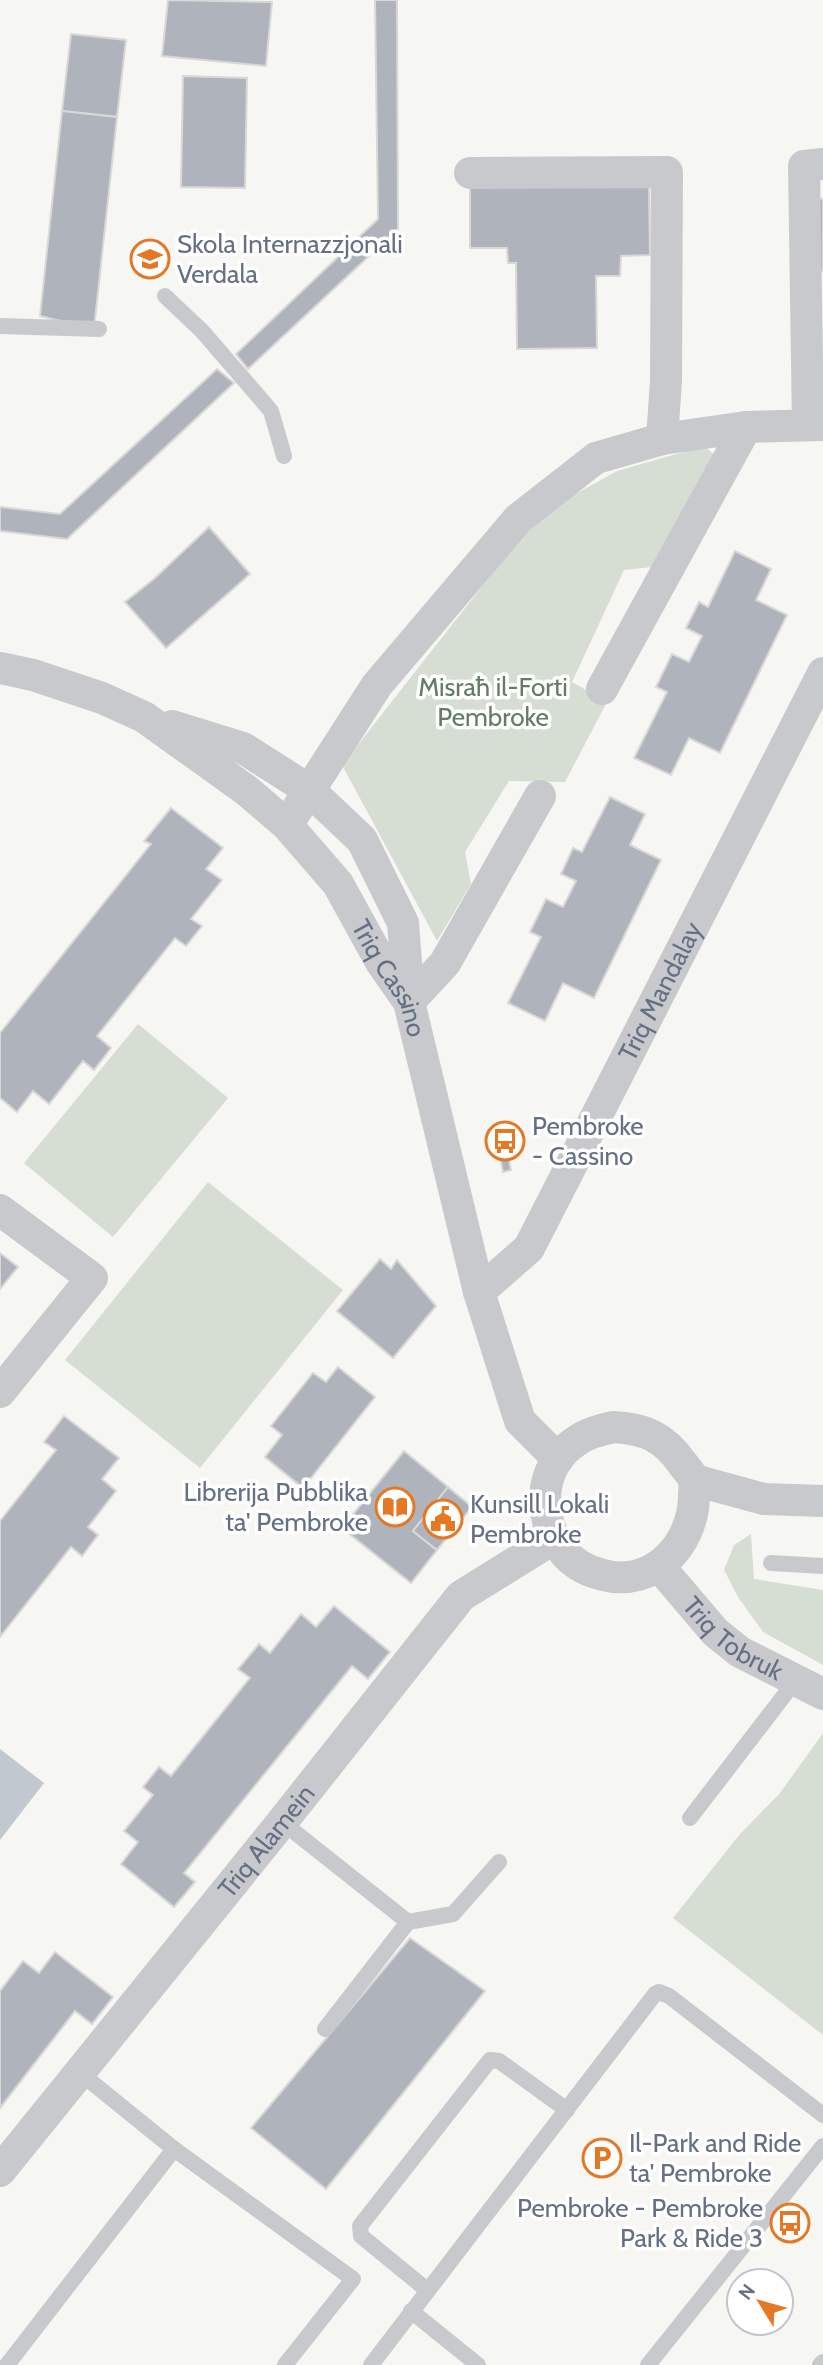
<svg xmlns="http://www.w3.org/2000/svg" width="823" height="2365" font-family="Cabin,sans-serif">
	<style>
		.green { fill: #d6ded4 }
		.water { fill: #c1c8cf }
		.building { fill: #afb4bc; stroke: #d8d8d6; stroke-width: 2 }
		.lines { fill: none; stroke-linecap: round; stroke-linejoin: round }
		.lane { stroke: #c7c9cd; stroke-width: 16 }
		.street { stroke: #c7c9cd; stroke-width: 32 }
		.labels { text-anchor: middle; stroke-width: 7; stroke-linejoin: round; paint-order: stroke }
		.poi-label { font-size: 26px; fill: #657085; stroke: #fff; text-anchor: start }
		.park-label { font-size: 26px; fill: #647c64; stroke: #fff }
		.street-label { font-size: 26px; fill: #657085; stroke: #fff }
	</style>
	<rect width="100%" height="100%" fill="#f6f7f3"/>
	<g class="green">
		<polygon points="704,446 716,456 652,567 624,570 572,682 607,702 565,782 509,781 465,852 471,884 437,941 342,765 538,515 617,471"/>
		<polygon points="138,1024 228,1098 113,1237 24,1163"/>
		<polygon points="208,1182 343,1290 200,1468 65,1360"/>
		<polygon points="751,1534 754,1579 823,1590 823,1665 763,1632 738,1597 724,1570 734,1545"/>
		<polygon points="823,1733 823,2035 673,1918 740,1834 780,1793"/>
	</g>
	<polygon class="water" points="0,1749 44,1783 0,1840"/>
	<g class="building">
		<polygon points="168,0 272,2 266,66 162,56"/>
		<polygon points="375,0 397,0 398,229 248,369 236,354 378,219"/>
		<polygon points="71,34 126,40 117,117 62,111"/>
		<polygon points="183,76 247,78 245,188 181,187"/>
		<polygon points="62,111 117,117 94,329 40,316"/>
		<polygon points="649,183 650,255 621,256 620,276 596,276 597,348 517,349 516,263 508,263 507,248 470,248 470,185"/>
		<polygon points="816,199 823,199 823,271 815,271"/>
		<polygon points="217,369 234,383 67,539 0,531 0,507 60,514"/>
		<polygon points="209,527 250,574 166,648 125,602 154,579"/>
		<polygon points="735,551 771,569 756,600 787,615 720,753 689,738 671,775 634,758 667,692 656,687 672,654 689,662 702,636 686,628 699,602 708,607"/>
		<polygon points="610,797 645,814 630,845 661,860 594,998 563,983 545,1021 508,1003 541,937 530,932 546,899 563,907 576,881 561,874 573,848 582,852"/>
		<polygon points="171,808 223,848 206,869 222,880 191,919 202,926 186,946 175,938 97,1036 111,1048 94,1070 83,1061 49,1104 33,1091 17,1112 0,1098 0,1033 151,844 144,841"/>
		<polygon points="508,1155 511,1170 503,1172 500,1157"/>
		<polygon points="0,1253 18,1267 0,1289"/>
		<polygon points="380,1259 391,1269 397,1260 436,1306 393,1358 337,1311"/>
		<polygon points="338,1367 375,1397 303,1488 265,1457 282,1435 271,1426 313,1373 326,1382"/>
		<polygon points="64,1416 119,1458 102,1479 116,1491 88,1527 98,1535 82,1556 71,1547 0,1637 0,1521 56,1450 44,1442"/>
		<polygon points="404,1451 448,1487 413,1531 437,1550 411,1583 342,1528"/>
		<polygon points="448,1487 472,1507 437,1550 413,1531"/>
		<polygon points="334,1606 390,1652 368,1679 352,1666 184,1873 195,1882 174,1907 121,1864 138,1842 124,1831 153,1795 143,1787 159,1767 171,1776 250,1678 238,1669 259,1644 270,1653 301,1614 316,1627"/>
		<polygon points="410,1938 485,1991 326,2189 251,2128"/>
		<polygon points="55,1952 113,1997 92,2024 75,2011 0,2108 0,1991 23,1961 39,1973"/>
	</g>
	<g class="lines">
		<g class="lane">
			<polyline points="165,296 202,331 271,411 284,456"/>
			<polyline points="0,326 99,329"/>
			<polyline points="771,1563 823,1566"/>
			<polyline points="690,1818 796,1680"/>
			<polyline points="282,1822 408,1922 325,2029"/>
			<polyline points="408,1922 453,1914 499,1862"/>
			<polyline points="79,2072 174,2149"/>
			<polyline points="427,2290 361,2236 360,2226 490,2060 499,2061 567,2110"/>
			<polyline points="411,2311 478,2365"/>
			<polyline points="7,2365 174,2149 353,2279 285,2365"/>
			<polyline points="371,2365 655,1994 659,1992 669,1996 823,2115"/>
			<polyline points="648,2365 823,2146"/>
			<polyline points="820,2365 823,2362"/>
		</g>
		<g class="street">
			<polyline points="470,173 667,172 666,381 662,439"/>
			<polyline points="808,425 804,166 823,164"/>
			<path id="s1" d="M0 668 33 675 102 698 144 717 246 790 287 825 338 884 381 962 409 1002 479 1292 520 1421 558 1459"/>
			<polyline points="602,689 746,427"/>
			<polyline points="172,726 243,748 309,790 362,840 403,923 409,1000"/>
			<polyline points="287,825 377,685 518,519 596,458 662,439 746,427 823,425"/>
			<polyline points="409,1002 445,963 540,796"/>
			<polyline points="0,1210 92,1278 0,1392"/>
			<path id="s2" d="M479 1292 529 1248 823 673"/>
			<path d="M614 1427C645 1429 664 1437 682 1463 686 1468 692 1475 694 1480 695 1485 694 1492 694 1497 693 1544 654 1588 603 1575 587 1571 573 1564 563 1551 537 1518 538 1467 575 1442 587 1433 600 1430 614 1427Z"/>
			<polyline points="694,1480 764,1499 823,1501"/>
			<path id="s3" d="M659 1566 715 1632 740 1652 823 1694"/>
			<path id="s4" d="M0 2171 282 1822 461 1596 553 1539"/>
		</g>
	</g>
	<defs>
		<symbol id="school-ring" viewBox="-11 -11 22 22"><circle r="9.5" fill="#fff" stroke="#e57825" stroke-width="1.5"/><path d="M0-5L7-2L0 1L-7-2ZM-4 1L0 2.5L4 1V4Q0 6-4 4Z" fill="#e57825"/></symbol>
		<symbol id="bus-ring" viewBox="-11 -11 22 22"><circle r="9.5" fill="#fff" stroke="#e57825" stroke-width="1.5"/><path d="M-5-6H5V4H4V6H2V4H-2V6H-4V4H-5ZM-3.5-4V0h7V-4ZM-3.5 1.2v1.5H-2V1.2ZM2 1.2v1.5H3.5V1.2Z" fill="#e57825"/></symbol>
		<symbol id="library-ring" viewBox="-11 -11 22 22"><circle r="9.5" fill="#fff" stroke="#e57825" stroke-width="1.5"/><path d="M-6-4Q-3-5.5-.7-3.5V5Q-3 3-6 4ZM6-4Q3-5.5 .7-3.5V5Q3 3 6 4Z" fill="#e57825"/></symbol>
		<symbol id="civic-ring" viewBox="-11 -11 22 22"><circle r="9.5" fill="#fff" stroke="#e57825" stroke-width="1.5"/><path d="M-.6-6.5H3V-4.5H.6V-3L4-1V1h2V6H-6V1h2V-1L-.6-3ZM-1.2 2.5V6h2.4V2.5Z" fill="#e57825"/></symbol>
		<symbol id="parking-ring" viewBox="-11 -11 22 22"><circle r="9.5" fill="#fff" stroke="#e57825" stroke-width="1.5"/><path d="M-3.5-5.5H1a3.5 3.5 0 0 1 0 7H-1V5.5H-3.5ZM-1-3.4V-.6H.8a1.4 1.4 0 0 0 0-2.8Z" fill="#e57825"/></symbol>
	</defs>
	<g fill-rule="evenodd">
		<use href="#school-ring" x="128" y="237" width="44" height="44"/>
		<use href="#bus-ring" x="483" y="1119" width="44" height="44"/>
		<use href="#library-ring" x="373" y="1485" width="44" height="44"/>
		<use href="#civic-ring" x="421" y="1497" width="44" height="44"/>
		<use href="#parking-ring" x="580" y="2136" width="44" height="44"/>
		<use href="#bus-ring" x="768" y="2201" width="44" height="44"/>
	</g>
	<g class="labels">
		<g class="poi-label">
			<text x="177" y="253">Skola Internazzjonali<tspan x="177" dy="30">Verdala</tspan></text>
			<text x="532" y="1135">Pembroke<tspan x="532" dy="30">- Cassino</tspan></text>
			<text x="368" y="1501" text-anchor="end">Librerija Pubblika<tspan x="368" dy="30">ta' Pembroke</tspan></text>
			<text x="470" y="1513">Kunsill Lokali<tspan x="470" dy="30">Pembroke</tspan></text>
			<text x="629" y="2152">Il-Park and Ride<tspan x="629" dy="30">ta' Pembroke</tspan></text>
			<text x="763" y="2217" text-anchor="end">Pembroke - Pembroke<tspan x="763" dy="30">Park &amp; Ride 3</tspan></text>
		</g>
		<g class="park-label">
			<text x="493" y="696">Misraħ il-Forti<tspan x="493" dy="30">Pembroke</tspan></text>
		</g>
		<g class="street-label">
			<text dy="9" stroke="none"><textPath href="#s1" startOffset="518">Triq Cassino</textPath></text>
			<text dy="9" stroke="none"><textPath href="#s2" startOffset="355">Triq Mandalay</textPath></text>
			<text dy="9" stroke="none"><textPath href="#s3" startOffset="105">Triq Tobruk</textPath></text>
			<text dy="9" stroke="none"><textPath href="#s4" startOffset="424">Triq Alamein</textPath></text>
		</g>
	</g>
	<g transform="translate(760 2302) rotate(307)"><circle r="33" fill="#ffffff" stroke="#c1c6ce" stroke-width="2"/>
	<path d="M0-5L12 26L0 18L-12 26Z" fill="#e57825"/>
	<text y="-10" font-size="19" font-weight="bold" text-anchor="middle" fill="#657085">N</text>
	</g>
</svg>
